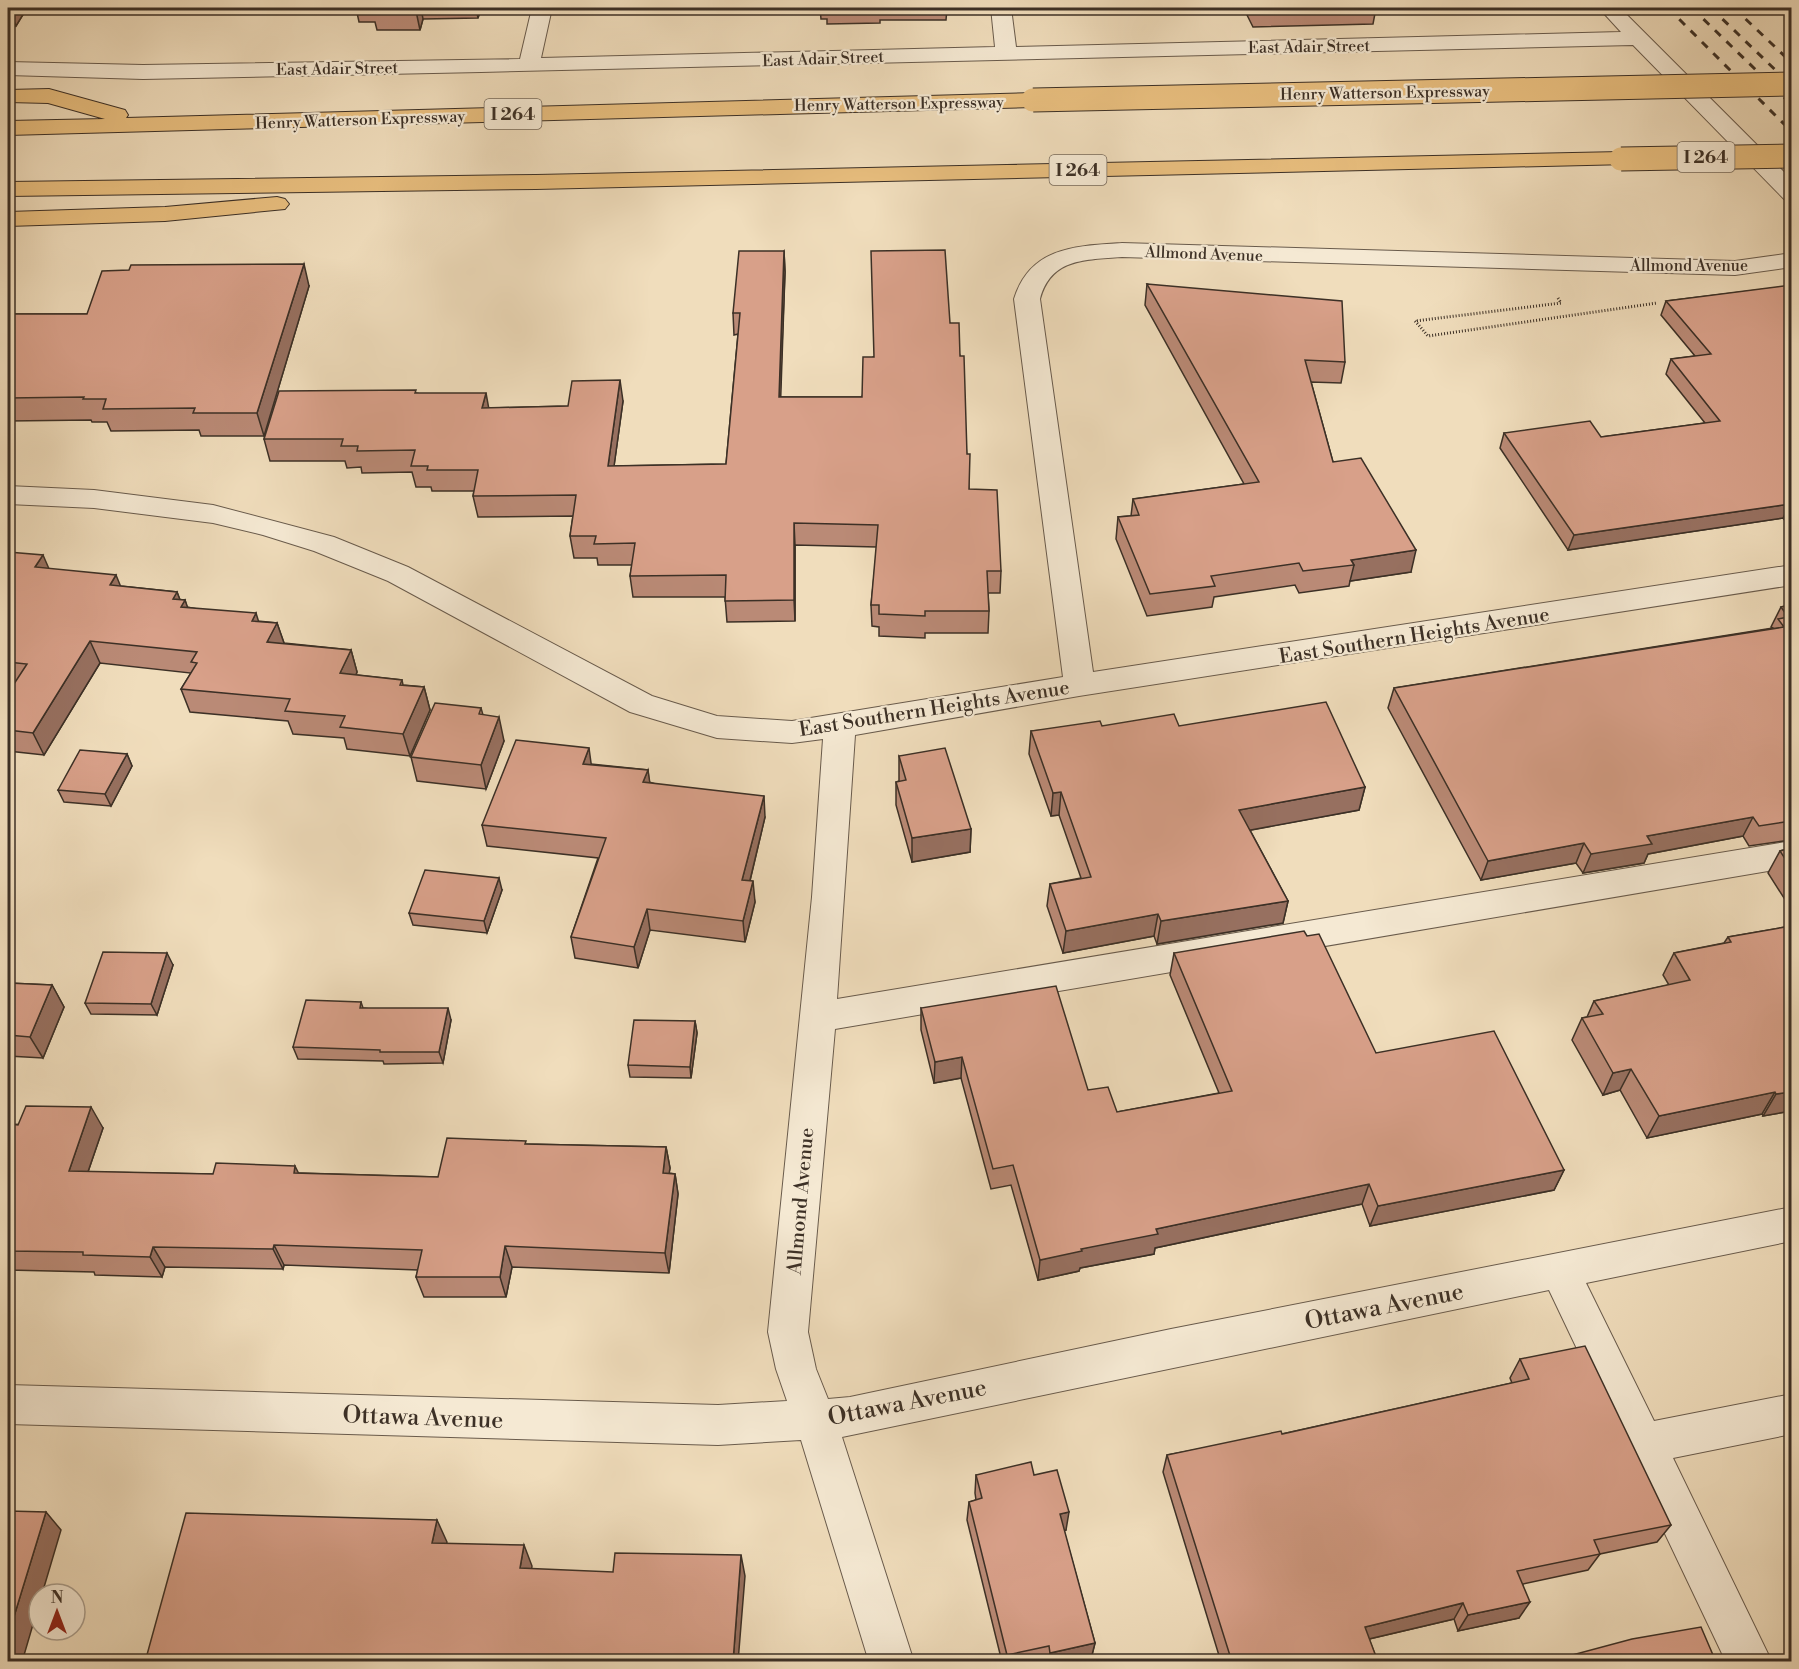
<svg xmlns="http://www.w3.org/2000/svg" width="1799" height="1669" font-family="'Libre Bodoni',serif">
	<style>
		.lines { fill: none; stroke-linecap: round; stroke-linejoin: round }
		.minor-casing { stroke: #695b4c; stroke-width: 2 }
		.highway-casing { stroke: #3c3026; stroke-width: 2 }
		.path { stroke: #3c3026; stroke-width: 3; stroke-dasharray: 1 2; stroke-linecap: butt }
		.minor { fill: #f5e9d3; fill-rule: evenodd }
		.highway { fill: #e8be7e; fill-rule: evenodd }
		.rail { stroke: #3c3026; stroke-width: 3; stroke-dasharray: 8 8; stroke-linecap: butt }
		.highway-bridge-casing { stroke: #3c3026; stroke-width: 25; stroke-linecap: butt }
		.highway-bridge { stroke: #e8be7e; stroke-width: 23 }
		.wall { fill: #ba8a76; stroke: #3c3026; stroke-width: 1.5 }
		.shaded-wall { fill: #977060; stroke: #3c3026; stroke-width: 1.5 }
		.building { fill: #d8a089; stroke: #3c3026; stroke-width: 1.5 }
		.labels { text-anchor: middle; stroke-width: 4.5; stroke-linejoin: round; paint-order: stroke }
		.far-street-label { font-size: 16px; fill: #3c3026; stroke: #f5e9d3 }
		.shield { fill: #f5e9d3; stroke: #74685a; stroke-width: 1.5 }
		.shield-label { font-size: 18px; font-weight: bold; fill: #3c3026 }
		.street-label { font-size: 20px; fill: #3c3026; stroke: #f5e9d3 }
		.near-street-label { font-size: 24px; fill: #3c3026; stroke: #f5e9d3 }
	</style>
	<rect width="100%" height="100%" fill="#f0ddbc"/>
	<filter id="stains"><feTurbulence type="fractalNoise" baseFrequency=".00333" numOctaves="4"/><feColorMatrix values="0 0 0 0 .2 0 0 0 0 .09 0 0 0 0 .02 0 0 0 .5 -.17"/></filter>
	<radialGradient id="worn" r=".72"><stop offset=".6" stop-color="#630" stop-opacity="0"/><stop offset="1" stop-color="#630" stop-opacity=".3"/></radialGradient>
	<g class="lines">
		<defs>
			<g id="minor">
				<polygon points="532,8 552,8 541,58 995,47 991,8 1011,8 1016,47 1621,32 1599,8 1620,8 1792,180 1792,201 1784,199 1633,45 481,72 143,79 8,75 8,62 143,65 520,59"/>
				<path d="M1122 243 1735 261 1792 253V267L1735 275 1122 257C1085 260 1051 258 1040 299L1093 672 1792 565V585L1079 696 855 735 837 999 1792 841V867L835 1029 808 1332 816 1369 828 1399 850 1397 1171 1329 1792 1207V1241L1586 1283 1654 1421 1792 1394V1434L1673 1458 1772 1662H1726L1549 1290 842 1437 914 1662H869L801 1440 718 1445 8 1424V1385L718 1405 787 1401 776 1369 768 1332 812 897 823 739 792 743 717 738 630 712 388 581 314 551 263 535 213 523 94 508 8 504V486L94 490 213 505 334 537 408 567 652 696 717 716 792 721 1063 677 1014 299C1030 247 1075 246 1122 243Z"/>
			</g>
			<g id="highway">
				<polygon points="49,89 125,110 128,115 126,118 1033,93 1041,95 1044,100 1041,105 1033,107 8,135 8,121 105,119 48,103 8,102 8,90"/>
				<polygon points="1621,152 1629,154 1633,159 1629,164 536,189 8,196 8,182 536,175"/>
				<polygon points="277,197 285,199 289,204 285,209 165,221 8,226 8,212 165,207"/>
			</g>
		</defs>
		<use href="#minor" class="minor-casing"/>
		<use href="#highway" class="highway-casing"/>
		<polyline class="path" points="1558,298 1561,303 1415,321 1428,336 1657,303"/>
		<use href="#minor" class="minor"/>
		<use href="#highway" class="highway"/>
		<g class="rail">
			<polyline points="1668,8 1792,132"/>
			<polyline points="1692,8 1792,105"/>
			<polyline points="1711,8 1792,86"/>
			<polyline points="1734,8 1792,63"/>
		</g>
		<defs>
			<g id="highway-bridge">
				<polyline points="1033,100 1792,84"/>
				<polyline points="1621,159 1792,156"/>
			</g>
		</defs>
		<use href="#highway-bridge" class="highway-bridge-casing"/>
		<use href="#highway-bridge" class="highway-bridge"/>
	</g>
	<g class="wall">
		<polygon points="8,8 27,8 16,26 8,26"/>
		<polygon points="356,8 481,8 478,18 423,19 420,30 377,30 375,22 359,22"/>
		<polygon points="820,8 947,8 946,20 880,20 880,23 827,24 827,19 821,19"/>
		<polygon points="1122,8 1376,8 1373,24 1253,27 1244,9 1122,10"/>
		<polygon points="784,251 785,272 780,397 862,397 873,357 950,323 960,356 969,489 1001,571 1000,593 988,593 989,611 988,633 925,633 925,638 879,636 879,627 872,626 871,605 877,547 795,545 795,621 727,622 725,597 633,597 630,576 632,565 598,565 597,558 574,558 570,536 573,516 478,517 473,496 474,491 432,491 431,487 416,487 412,472 362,473 361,467 347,468 345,461 270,461 264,439 416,393 488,408 568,406 623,401 614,466 726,464 738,334 734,335 733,313"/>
		<polygon points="1147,284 1345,362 1341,383 1311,382 1333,462 1411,572 1350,581 1349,586 1299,593 1295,585 1214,597 1212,607 1147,616 1116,539 1118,517 1131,516 1133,499 1244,484 1145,305"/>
		<polygon points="309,286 264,436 201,436 199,430 111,431 107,422 92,422 91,420 8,421 8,314 87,314"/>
		<polygon points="1791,286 1791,529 1783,518 1568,550 1500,448 1504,433 1601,437 1705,423 1666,374 1671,359 1695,356 1661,315 1666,301"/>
		<polygon points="8,552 49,569 121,586 177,592 180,600 185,600 187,607 258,621 277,623 284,643 351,650 357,672 356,675 402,680 403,685 424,687 430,710 410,756 347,749 344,738 293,734 288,721 190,712 181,689 191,673 100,663 44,755 8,751 8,693 14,684 8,683"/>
		<polygon points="1791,605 1791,840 1749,846 1743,836 1648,854 1644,863 1583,873 1576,863 1481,880 1388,708 1394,688 1773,628 1771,627 1781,607"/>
		<polygon points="481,708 483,715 504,741 486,789 417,781 411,757"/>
		<polygon points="1102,726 1179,726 1365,787 1359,810 1250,830 1288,901 1283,923 1157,944 1154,936 1063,953 1047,906 1050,884 1081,878 1059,815 1051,816 1029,754 1031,731"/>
		<polygon points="127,754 132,766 111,806 64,802 58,790"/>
		<polygon points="899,756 971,829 970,852 912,862 896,805 896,782 899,781"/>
		<polygon points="591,764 648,770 649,782 765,817 750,881 755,902 745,942 650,930 638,968 575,958 571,937 598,858 487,846 482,825"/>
		<polygon points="1791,848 1791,909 1768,873 1780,851"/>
		<polygon points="502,890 487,933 413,925 409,913"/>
		<polygon points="1791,926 1791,1111 1763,1116 1762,1114 1647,1138 1620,1090 1603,1095 1572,1040 1582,1018 1587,1017 1594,1001 1669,985 1663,975 1674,953 1724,943 1728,937"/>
		<polygon points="1174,953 1376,1053 1564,1170 1554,1190 1370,1226 1362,1204 1155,1248 1154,1254 1080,1268 1079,1271 1038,1280 1011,1185 991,1189 961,1078 934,1083 921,1030 921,1008 1088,1090 1117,1112 1219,1093 1170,975"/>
		<polygon points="173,965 157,1015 91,1014 85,1003"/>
		<polygon points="8,983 52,985 64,1007 43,1058 8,1056"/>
		<polygon points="361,1002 363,1008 451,1020 443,1063 384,1064 383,1061 298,1059 293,1047"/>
		<polygon points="695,1021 697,1033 691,1078 630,1077 628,1065"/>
		<polygon points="8,1124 103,1128 88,1172 213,1174 299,1173 438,1177 526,1144 666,1147 670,1168 669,1173 675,1174 678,1194 669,1273 512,1267 506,1297 424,1297 416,1277 418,1270 284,1265 283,1269 165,1267 162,1277 95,1275 94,1272 8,1270"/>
		<polygon points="1520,1359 1671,1525 1657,1542 1600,1554 1588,1570 1523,1584 1519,1618 1458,1631 1454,1619 1369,1639 1378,1662 1221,1662 1163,1472 1167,1455 1282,1434 1512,1383 1510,1378"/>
		<polygon points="976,1475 1034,1475 1066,1530 1064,1531 1095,1643 1091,1659 1081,1662 1002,1662 967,1520 969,1502 976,1500 975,1493"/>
	</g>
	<g class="shaded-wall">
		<polygon points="9,8 27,8 16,26"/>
		<polygon points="417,8 421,8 423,19 420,30 416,11"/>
		<polygon points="476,8 481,8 478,18"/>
		<polygon points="784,251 785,272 780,419 779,397"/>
		<polygon points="304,264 309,286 264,436 257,413"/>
		<polygon points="620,380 623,401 611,488 608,466"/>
		<polygon points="486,393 490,415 482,408"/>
		<polygon points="1790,504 1783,518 1568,550 1574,535"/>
		<polygon points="794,523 795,545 795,621 794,600"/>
		<polygon points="1416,550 1411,572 1350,581 1354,565 1351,560"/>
		<polygon points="43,555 53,578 35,567"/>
		<polygon points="116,575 125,597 110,585"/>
		<polygon points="177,592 182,605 185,600 193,623 173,599"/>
		<polygon points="256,613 263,636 252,621"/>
		<polygon points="277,623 285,646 267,642"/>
		<polygon points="90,641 100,663 44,755 33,733"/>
		<polygon points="351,650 357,672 347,695 340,673"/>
		<polygon points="424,687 430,710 410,756 403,734"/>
		<polygon points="499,717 504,741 486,789 481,765"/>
		<polygon points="589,748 592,770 583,764"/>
		<polygon points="127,754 132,766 111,806 105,794"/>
		<polygon points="648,770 651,791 643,782"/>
		<polygon points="1365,787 1359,810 1235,833 1239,810"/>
		<polygon points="1061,792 1059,815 1051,816 1053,793"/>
		<polygon points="764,796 765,817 745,901 742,880"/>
		<polygon points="1753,817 1743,836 1648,854 1644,863 1583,873 1591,854 1647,836"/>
		<polygon points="971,829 970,852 912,862 912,838"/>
		<polygon points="1584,843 1576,863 1481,880 1488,861"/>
		<polygon points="499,878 502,890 487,933 484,921"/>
		<polygon points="753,881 755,902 745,942 743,921"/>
		<polygon points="1288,901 1283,923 1157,944 1161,921"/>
		<polygon points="647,909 650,930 638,968 634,947"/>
		<polygon points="1158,914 1154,936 1063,953 1066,931"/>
		<polygon points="167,953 173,965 157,1015 151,1004"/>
		<polygon points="52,985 64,1007 43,1058 30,1037"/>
		<polygon points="448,1008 451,1020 443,1063 439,1052"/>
		<polygon points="695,1021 697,1033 691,1078 690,1067"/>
		<polygon points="962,1057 961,1078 934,1083 935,1062"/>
		<polygon points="1631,1069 1620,1090 1603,1095 1613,1073"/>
		<polygon points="1775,1092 1762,1114 1647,1138 1659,1116"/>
		<polygon points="1791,1092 1791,1111 1763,1116 1776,1094"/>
		<polygon points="91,1107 103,1128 81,1192 69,1171"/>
		<polygon points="666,1147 670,1168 666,1193 663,1173"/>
		<polygon points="295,1166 305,1186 294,1173"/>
		<polygon points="1564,1170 1554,1190 1370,1226 1378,1206"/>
		<polygon points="675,1174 678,1194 669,1273 665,1253"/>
		<polygon points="1369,1184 1362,1204 1155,1248 1154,1254 1080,1268 1079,1271 1038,1280 1040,1260 1156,1229"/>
		<polygon points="274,1245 284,1265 283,1269 273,1249"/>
		<polygon points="505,1246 512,1267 506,1297 500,1277"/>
		<polygon points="153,1247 165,1267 162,1277 150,1257"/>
		<polygon points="46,1512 61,1530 42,1594 39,1594 39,1604 22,1662 8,1662 8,1636"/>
		<polygon points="1069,1512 1066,1530 1057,1532 1060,1514"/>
		<polygon points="437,1520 447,1542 442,1564 432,1543"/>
		<polygon points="524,1545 532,1566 529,1589 520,1568"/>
		<polygon points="741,1555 745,1576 738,1662 733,1662"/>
		<polygon points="1530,1602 1519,1618 1458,1631 1468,1615"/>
		<polygon points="1463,1603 1454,1619 1356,1642 1365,1627"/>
		<polygon points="1095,1643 1091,1659 1081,1662 1049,1662 1050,1653"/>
	</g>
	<g class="building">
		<polygon points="374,8 417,8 416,11 373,11"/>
		<polygon points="1255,8 1302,8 1256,9"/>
		<polygon points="945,250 950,323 959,323 960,356 964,356 967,454 970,454 969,489 997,490 1001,571 987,571 989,611 925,611 925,616 879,614 879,605 871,605 878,525 794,523 794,600 725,601 726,575 630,576 635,543 594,544 596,536 570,536 576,495 473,496 478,470 427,470 428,466 411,466 415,450 357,451 358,446 341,446 343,439 264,439 279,391 416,390 415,393 486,393 482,408 568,406 572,381 620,380 608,466 726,464 740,313 733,313 739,251 784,251 779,397 862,397 863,357 874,357 871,251"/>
		<polygon points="304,264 257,413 193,413 195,408 103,409 106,399 83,399 84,397 8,398 8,314 87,314 102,271 129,270 131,265"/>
		<polygon points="1147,284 1342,301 1345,362 1305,360 1333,462 1361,458 1416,550 1351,560 1354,565 1303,571 1299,563 1211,576 1215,586 1150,594 1118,517 1139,515 1133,499 1259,482"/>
		<polygon points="1791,285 1791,506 1790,504 1574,535 1504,433 1590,421 1601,437 1720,421 1671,359 1711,354 1666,301"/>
		<polygon points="8,552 43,555 35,567 116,575 110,585 177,592 173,599 185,600 181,607 256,613 252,621 277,623 267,642 351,650 340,673 402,680 400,685 424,687 403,734 340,727 345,716 285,711 290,699 181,689 197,663 191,662 197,652 90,641 33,733 8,730 8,693 27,664 8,662"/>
		<polygon points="1791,605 1791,799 1790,799 1791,801 1791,821 1759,826 1753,817 1647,836 1652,844 1591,854 1584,843 1488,861 1394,688 1784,627 1778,619 1788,617 1781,607"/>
		<polygon points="1326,702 1365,787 1239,810 1288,901 1161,921 1158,914 1066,931 1050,884 1091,877 1061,792 1053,793 1031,731 1100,721 1102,726 1174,714 1179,726"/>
		<polygon points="435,703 481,708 479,714 499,717 481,765 411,757"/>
		<polygon points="516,740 589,748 583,764 648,770 643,782 764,796 742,880 753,881 743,921 647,909 634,947 571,937 606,838 482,825"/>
		<polygon points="945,748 971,829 912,838 896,782 906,780 899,756"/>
		<polygon points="80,750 127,754 105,794 58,790"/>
		<polygon points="1791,848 1791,868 1780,851"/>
		<polygon points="425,870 499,878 484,921 409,913"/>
		<polygon points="1791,926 1791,1092 1776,1094 1775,1092 1659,1116 1631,1069 1613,1073 1582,1018 1603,1014 1594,1001 1690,980 1674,953 1731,942 1728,937"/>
		<polygon points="1304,931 1307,936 1319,934 1376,1053 1494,1031 1564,1170 1378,1206 1369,1184 1156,1229 1158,1234 1081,1249 1082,1251 1040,1260 1013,1165 993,1169 962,1057 935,1062 921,1008 1056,986 1088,1090 1108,1087 1117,1112 1232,1091 1174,953"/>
		<polygon points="103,952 167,953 151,1004 85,1003"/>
		<polygon points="8,983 52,985 30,1037 8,1035"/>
		<polygon points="306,1000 361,1002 360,1008 448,1008 439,1052 380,1052 380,1050 293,1047"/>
		<polygon points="634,1020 695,1021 690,1067 628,1065"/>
		<polygon points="26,1106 91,1107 69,1171 213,1174 216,1163 295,1166 294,1173 438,1177 447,1138 526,1141 525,1144 666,1147 663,1173 675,1174 665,1253 505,1246 500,1277 416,1277 422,1250 274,1245 273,1249 153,1247 150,1257 83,1255 83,1252 8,1251 8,1124 18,1125"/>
		<polygon points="1585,1346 1671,1525 1594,1540 1600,1554 1517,1571 1530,1602 1468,1615 1463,1603 1365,1627 1378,1662 1232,1662 1167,1455 1281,1431 1282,1434 1529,1379 1520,1359"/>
		<polygon points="1031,1462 1034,1475 1057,1470 1069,1512 1060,1514 1095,1643 1050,1653 1049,1646 1007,1655 969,1502 982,1498 976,1475"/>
		<polygon points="8,1511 46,1512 8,1636"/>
		<polygon points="186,1513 437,1520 432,1543 524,1545 520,1568 613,1572 615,1553 741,1555 733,1662 145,1662"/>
		<polygon points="1701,1627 1716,1662 1562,1662 1561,1658 1632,1639"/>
	</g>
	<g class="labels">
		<g class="far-street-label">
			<text transform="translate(1309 46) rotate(-1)" y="6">East Adair Street</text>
			<text transform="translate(823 58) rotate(-2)" y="6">East Adair Street</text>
			<text transform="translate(337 68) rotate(-1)" y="6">East Adair Street</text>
			<text transform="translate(1385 92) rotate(-1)" y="6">Henry Watterson Expressway</text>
			<text transform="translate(899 103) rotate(-1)" y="6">Henry Watterson Expressway</text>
			<text transform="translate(360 119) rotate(-2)" y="6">Henry Watterson Expressway</text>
			<text transform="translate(1204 253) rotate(2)" y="6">Allmond Avenue</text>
			<text x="1689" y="271">Allmond Avenue</text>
		</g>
		<g class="shield">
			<rect x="484.5" y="99" width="57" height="30" rx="4.5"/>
			<rect x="1677.5" y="142" width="57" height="30" rx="4.5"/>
			<rect x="1049.5" y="155" width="57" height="30" rx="4.5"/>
		</g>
		<g class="shield-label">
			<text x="513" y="120">I 264</text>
			<text x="1706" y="163">I 264</text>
			<text x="1078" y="176">I 264</text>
		</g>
		<g class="street-label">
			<text transform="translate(1414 635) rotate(-9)" y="7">East Southern Heights Avenue</text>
			<text transform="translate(934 708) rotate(-9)" y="7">East Southern Heights Avenue</text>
			<text transform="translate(800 1201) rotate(-85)" y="7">Allmond Avenue</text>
		</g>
		<g class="near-street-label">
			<text transform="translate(1384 1306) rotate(-11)" y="8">Ottawa Avenue</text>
			<text transform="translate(907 1402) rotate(-11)" y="8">Ottawa Avenue</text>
			<text transform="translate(423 1417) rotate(2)" y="8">Ottawa Avenue</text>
		</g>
	</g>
	<rect width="1799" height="1669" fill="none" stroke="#f0ddbc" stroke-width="30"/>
	<rect x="9" y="9" width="1781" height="1651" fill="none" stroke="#3c3026" stroke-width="3"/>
	<rect x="15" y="15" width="1769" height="1639" fill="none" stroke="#3c3026" stroke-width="1.5"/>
	<g transform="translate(57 1612)"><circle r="28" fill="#f5e9d3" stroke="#ab9f8e" stroke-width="1.5"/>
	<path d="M0-4.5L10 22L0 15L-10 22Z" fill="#8f2418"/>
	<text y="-9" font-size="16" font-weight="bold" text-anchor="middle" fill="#3c3026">N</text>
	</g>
	<rect width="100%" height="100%" filter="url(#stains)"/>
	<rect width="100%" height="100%" fill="url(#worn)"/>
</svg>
